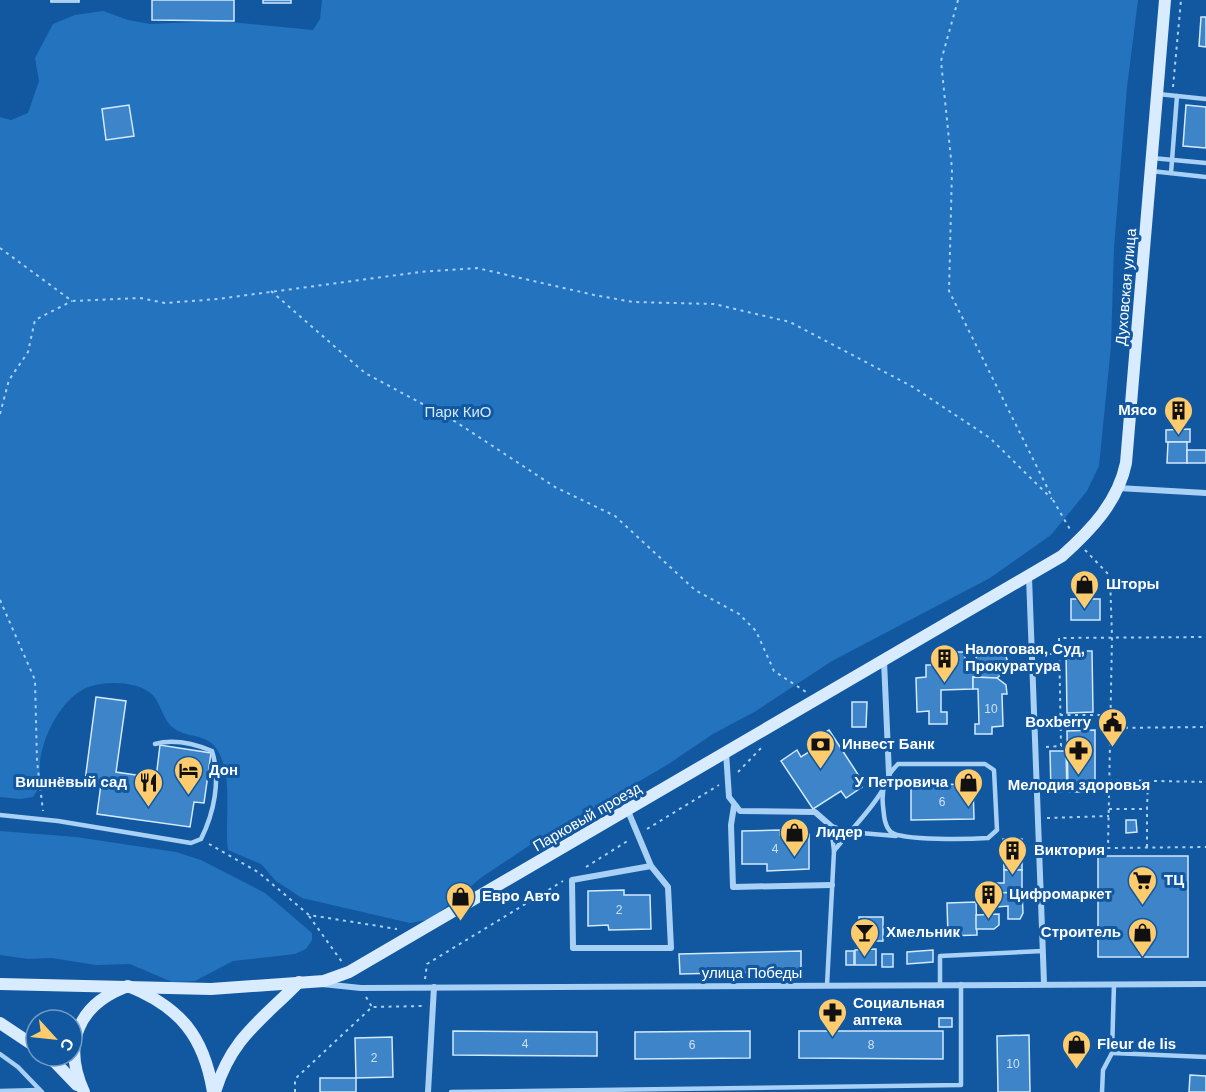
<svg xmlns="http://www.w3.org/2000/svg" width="1206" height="1092" font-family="Helvetica,sans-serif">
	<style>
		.green { fill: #2373bf }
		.building { fill: #3e84c8; stroke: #d2e9fe; stroke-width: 1.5 }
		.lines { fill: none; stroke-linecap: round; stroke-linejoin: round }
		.path { stroke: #a9d0f5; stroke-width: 2; stroke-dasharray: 3 4.5; stroke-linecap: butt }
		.lane { stroke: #a9d0f5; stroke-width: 4.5 }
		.street { stroke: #a9d0f5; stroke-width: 6 }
		.secondary { stroke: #d9ebfe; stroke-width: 12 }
		.labels { text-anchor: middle; stroke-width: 6; stroke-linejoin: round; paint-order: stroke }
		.number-label { font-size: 12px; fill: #cfe0f1 }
		.street-label { font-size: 15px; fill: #fff; stroke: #1158a0 }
		.poi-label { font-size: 15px; font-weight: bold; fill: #fff; stroke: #1158a0; text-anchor: start }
		.park-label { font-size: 15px; fill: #d2e9fe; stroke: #1158a0 }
	</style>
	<rect width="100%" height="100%" fill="#1158a0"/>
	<g class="green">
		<path d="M322 0H1138L1127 87 1114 247 1111 346 1099 466 1087 491 1051 535 990 578 832 661 756 711 713 734 667 765 530 845 482 877 431 919 410 923 302 898 276 881 261 864 228 850C224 818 234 780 218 751 208 733 190 739 175 729 161 720 162 701 149 692 133 680 95 680 79 692 58 706 43 737 40 762 39 776 42 786 33 797L20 799 0 797V117L11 120 28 113 39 81 35 58 53 24 75 15 103 11 128 20 150 24 219 21 313 30 320 19Z"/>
		<polygon points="0,831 76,837 176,852 201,860 265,893 312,933 312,940 306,949 295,954 233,961 195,981 172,982 130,964 96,965 52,958 28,959 0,955"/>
	</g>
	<g class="building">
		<rect x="51" y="0" width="28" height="2"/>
		<polygon points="152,0 234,0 234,21 152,20"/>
		<rect x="263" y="0" width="28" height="3"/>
		<polygon points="1201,17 1206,17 1206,47 1199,46"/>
		<polygon points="129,105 134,136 106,140 102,109"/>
		<polygon points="1186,105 1206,107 1206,148 1183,146"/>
		<polygon points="1190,429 1190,442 1166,442 1166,430"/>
		<polygon points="1168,442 1187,442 1187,463 1167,463"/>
		<rect x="1187" y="450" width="19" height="13"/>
		<rect x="1071" y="599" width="29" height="21"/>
		<polygon points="989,644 998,646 1005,653 1008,663 1005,671 997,678 973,677 973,689 941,690 941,712 947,712 947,724 929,724 929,711 917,712 916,678 926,677 926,665 949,665 949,652 965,652 965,659 976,659 977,652"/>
		<polygon points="1066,651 1092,651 1093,712 1067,713"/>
		<polygon points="973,677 997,678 1006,685 1007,694 1002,694 1003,726 992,727 992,734 975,734 975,724 979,724 978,689 973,689"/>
		<polygon points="96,697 126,701 116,772 156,778 160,745 211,753 204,803 194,802 190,827 97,814 101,784 85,781"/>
		<polygon points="852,702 867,702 866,727 852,727"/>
		<polygon points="829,730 861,779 858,781 862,787 846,798 841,791 813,809 781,761 797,750 801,757 817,747 813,740"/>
		<polygon points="1095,730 1095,792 1068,792 1067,731"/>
		<polygon points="1050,751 1066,751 1067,792 1051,792"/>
		<polygon points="973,784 974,819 911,820 911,785"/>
		<polygon points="1126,820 1136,820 1137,832 1126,833"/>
		<polygon points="780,830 780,835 809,834 809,869 767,871 767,864 742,864 742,831"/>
		<polygon points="1003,839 1022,839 1022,870 1004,870"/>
		<rect x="1098" y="856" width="90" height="101"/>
		<polygon points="1004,870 1022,870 1022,892 996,893 996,883 1004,883"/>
		<polygon points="624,890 624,895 650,895 651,929 609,930 608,925 588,926 588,891"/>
		<polygon points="1022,892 1023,913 1020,919 1008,919 1008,906 996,907 996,893"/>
		<polygon points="976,902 977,935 948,936 947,903"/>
		<polygon points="999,914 999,925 994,929 976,929 976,915"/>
		<rect x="859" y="917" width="24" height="24"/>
		<polygon points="876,949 876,965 855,965 855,950"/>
		<polygon points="933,950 933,962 907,964 907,952"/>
		<polygon points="801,951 801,971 680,974 679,954"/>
		<rect x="846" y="951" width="8" height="14"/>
		<rect x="882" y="954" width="11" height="13"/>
		<rect x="939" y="1018" width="13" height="9"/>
		<polygon points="453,1031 597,1032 597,1056 453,1055"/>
		<polygon points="750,1031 750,1058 635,1059 635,1032"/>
		<polygon points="799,1031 943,1031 943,1059 799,1058"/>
		<polygon points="1029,1035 1030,1092 998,1092 997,1036"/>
		<polygon points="392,1037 393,1077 356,1078 355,1038"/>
		<polygon points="1190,1075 1206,1076 1206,1092 1189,1092"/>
		<rect x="320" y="1078" width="36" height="14"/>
	</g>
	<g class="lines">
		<g class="path">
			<polyline points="958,0 941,61 952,169 949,291 1051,495"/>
			<polyline points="1173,87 1181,0"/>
			<polyline points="0,248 72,301 140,298 165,303 218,299 420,272 477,268 594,295 633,302 714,304 790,322 913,387 990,438 1052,499"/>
			<polyline points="271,291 365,373 456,422 555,487 615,516 695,590 739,614 756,631 774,671 806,692"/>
			<polyline points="0,414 9,380 28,352 35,320 72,301"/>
			<polyline points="1053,500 1071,531"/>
			<polyline points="1085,550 1110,576 1112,637 1108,848 1206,847"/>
			<polyline points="0,600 35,680 37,761 43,811"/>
			<polyline points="1041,654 1059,654"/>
			<polyline points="1060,715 1110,715"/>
			<polyline points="1110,728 1206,727"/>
			<polyline points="1046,747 1061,746 1059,638 1206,637"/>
			<polyline points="738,772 763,746"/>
			<polyline points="1109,780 1206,782"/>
			<polyline points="1109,809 1147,809 1148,782"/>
			<polyline points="1047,818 1109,816"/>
			<polyline points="647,829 719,785"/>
			<polyline points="209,844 258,872 309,915 397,929"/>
			<polyline points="1147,847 1147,809"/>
			<polyline points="586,867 629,840"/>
			<polyline points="309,916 342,962"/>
			<polyline points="425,979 427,964 563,881"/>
			<polyline points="366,997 372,1007"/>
			<polyline points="295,1092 295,1079 372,1007 423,1006"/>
		</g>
		<g class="lane">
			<polyline points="1158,94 1206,99"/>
			<polyline points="1152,158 1206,163"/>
			<polyline points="1151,171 1206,177"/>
			<polyline points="1171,173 1177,96"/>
			<path d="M898 764H985L994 770 997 830 988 838C972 839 902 841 891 832 884 826 884 814 883 806 881 788 886 776 898 764Z"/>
			<path d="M0 815 58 821 191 843 201 839C214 813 221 780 212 751 195 744 173 739 155 744"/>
			<path d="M834 851C850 830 868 814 882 791"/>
			<polyline points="940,984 940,956 1043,951"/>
			<polyline points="827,985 834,851 831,826 849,832 896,836"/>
			<polyline points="1112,1053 1206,1057"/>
			<polyline points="0,1054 18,1067 42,1092"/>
			<polyline points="0,1091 39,1090"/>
			<polyline points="451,1092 961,1085 961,984"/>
			<polyline points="1102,1092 1103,1070 1112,1053 1114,984"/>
		</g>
		<g class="street">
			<polyline points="1118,488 1206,493"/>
			<polyline points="1029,577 1044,983"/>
			<polyline points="884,661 889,774"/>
			<polyline points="726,752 729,797 740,811 815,812 831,826"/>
			<polyline points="734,806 731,825 733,887 832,885"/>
			<polyline points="628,811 651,866 572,880 573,948 671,948 668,887 651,866"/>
			<polyline points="322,984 361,988 1206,984"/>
			<polyline points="428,1092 434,987"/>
		</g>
		<g class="secondary">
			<path d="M0 984 211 989 324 981 349 972 1062 556C1091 530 1118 502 1126 463L1165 0"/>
			<polyline points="0,1023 36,1047"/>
			<polyline points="49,1056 77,1085"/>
			<path d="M84 1092C62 1044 78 1004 128 986 180 1007 204 1036 213 1092"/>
			<path d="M215 1092C232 1037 261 1021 299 982"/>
		</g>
	</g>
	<defs>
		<symbol id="building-pin" viewBox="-11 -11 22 30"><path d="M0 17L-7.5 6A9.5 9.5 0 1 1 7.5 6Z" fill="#ffcc6d" stroke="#1158a0"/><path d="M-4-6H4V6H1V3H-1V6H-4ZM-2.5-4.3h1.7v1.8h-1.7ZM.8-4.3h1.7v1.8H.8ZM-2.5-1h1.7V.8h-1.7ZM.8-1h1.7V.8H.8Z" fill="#111"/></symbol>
		<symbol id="shop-pin" viewBox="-11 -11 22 30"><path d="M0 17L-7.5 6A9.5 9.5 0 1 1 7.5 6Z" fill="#ffcc6d" stroke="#1158a0"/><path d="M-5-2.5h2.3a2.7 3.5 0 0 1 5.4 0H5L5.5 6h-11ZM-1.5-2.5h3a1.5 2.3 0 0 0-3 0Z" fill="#111"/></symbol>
		<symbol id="civic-pin" viewBox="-11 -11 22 30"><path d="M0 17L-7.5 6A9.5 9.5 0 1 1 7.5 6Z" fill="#ffcc6d" stroke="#1158a0"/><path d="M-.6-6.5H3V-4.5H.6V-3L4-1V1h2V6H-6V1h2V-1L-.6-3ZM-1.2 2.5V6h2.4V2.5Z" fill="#111"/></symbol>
		<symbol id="bank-pin" viewBox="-11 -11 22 30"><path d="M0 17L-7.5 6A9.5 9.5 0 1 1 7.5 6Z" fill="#ffcc6d" stroke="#1158a0"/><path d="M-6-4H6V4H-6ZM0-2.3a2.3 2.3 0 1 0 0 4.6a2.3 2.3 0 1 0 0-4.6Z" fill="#111"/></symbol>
		<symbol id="pharmacy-pin" viewBox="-11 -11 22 30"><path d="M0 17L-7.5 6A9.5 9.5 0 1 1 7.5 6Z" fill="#ffcc6d" stroke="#1158a0"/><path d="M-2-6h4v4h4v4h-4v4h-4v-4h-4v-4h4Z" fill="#111"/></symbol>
		<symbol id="hotel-pin" viewBox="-11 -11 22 30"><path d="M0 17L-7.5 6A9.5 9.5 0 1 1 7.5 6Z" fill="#ffcc6d" stroke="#1158a0"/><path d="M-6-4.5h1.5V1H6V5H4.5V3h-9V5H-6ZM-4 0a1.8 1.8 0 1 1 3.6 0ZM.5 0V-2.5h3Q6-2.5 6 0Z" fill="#111"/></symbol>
		<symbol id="restaurant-pin" viewBox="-11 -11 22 30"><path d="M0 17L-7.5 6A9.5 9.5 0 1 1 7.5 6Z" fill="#ffcc6d" stroke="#1158a0"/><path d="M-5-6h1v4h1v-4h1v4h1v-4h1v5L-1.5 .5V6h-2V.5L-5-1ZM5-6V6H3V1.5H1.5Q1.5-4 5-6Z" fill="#111"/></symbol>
		<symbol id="supermarket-pin" viewBox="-11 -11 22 30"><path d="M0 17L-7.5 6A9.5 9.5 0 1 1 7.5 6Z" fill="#ffcc6d" stroke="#1158a0"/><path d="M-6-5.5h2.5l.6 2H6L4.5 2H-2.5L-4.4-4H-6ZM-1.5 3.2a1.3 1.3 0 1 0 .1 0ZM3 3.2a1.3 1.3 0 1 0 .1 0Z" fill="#111"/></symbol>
		<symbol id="bar-pin" viewBox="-11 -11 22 30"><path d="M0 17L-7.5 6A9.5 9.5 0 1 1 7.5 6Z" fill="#ffcc6d" stroke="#1158a0"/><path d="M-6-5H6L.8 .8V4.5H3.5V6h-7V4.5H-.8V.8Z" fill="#111"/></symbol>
	</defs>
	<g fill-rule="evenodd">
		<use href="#building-pin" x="1162" y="394" width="33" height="45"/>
		<use href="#shop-pin" x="1068" y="568" width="33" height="45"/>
		<use href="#building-pin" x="928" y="642" width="33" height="45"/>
		<use href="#civic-pin" x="1096" y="706" width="33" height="45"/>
		<use href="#bank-pin" x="804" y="728" width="33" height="45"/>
		<use href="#pharmacy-pin" x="1062" y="734" width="33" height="45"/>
		<use href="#hotel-pin" x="172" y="754" width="33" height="45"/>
		<use href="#restaurant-pin" x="132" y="766" width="33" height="45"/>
		<use href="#shop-pin" x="952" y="766" width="33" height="45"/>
		<use href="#shop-pin" x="778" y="816" width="33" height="45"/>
		<use href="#building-pin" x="996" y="834" width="33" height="45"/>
		<use href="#supermarket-pin" x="1126" y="864" width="33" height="45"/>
		<use href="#building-pin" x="972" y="878" width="33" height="45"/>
		<use href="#shop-pin" x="444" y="880" width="33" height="45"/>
		<use href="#bar-pin" x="848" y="916" width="33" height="45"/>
		<use href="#shop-pin" x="1126" y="916" width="33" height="45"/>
		<use href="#pharmacy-pin" x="816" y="996" width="33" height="45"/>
		<use href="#shop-pin" x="1060" y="1028" width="33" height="45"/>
	</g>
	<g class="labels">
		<g class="number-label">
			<text x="991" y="713">10</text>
			<text x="942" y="806">6</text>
			<text x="775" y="853">4</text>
			<text x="619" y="914">2</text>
			<text x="525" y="1048">4</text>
			<text x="692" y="1049">6</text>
			<text x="871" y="1049">8</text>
			<text x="374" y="1062">2</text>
			<text x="1013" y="1068">10</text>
		</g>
		<g class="street-label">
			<text transform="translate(1126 287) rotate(-85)" y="5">Духовская улица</text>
			<text transform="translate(587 817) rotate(-30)" y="5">Парковый проезд</text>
			<text x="752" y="978">улица Победы</text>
		</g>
		<g class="poi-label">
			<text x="1157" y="415" text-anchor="end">Мясо</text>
			<text x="1106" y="589">Шторы</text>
			<text x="965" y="654">Налоговая, Суд,<tspan x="965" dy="17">Прокуратура</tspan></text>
			<text x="1091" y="727" text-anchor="end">Boxberry</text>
			<text x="842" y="749">Инвест Банк</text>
			<text x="209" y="775">Дон</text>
			<text x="127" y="787" text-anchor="end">Вишнёвый сад</text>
			<text x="948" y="787" text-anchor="end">У Петровича</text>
			<text x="1079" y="790" text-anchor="middle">Мелодия здоровья</text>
			<text x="816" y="837">Лидер</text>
			<text x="1034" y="855">Виктория</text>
			<text x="1164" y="885">ТЦ</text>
			<text x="1009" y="899">Цифромаркет</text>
			<text x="482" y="901">Евро Авто</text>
			<text x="886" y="937">Хмельник</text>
			<text x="1121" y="937" text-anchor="end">Строитель</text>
			<text x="853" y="1008">Социальная<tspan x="853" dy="17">аптека</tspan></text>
			<text x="1097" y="1049">Fleur de lis</text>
		</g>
		<g class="park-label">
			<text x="458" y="417">Парк КиО</text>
		</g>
	</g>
	<g transform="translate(54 1038) rotate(117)"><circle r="28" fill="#1158a0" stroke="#709bc6" stroke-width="1.5"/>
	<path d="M0-4.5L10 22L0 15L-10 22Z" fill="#ffcc6d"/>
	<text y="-9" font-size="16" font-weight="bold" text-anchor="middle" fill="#ffffff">С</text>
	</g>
</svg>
